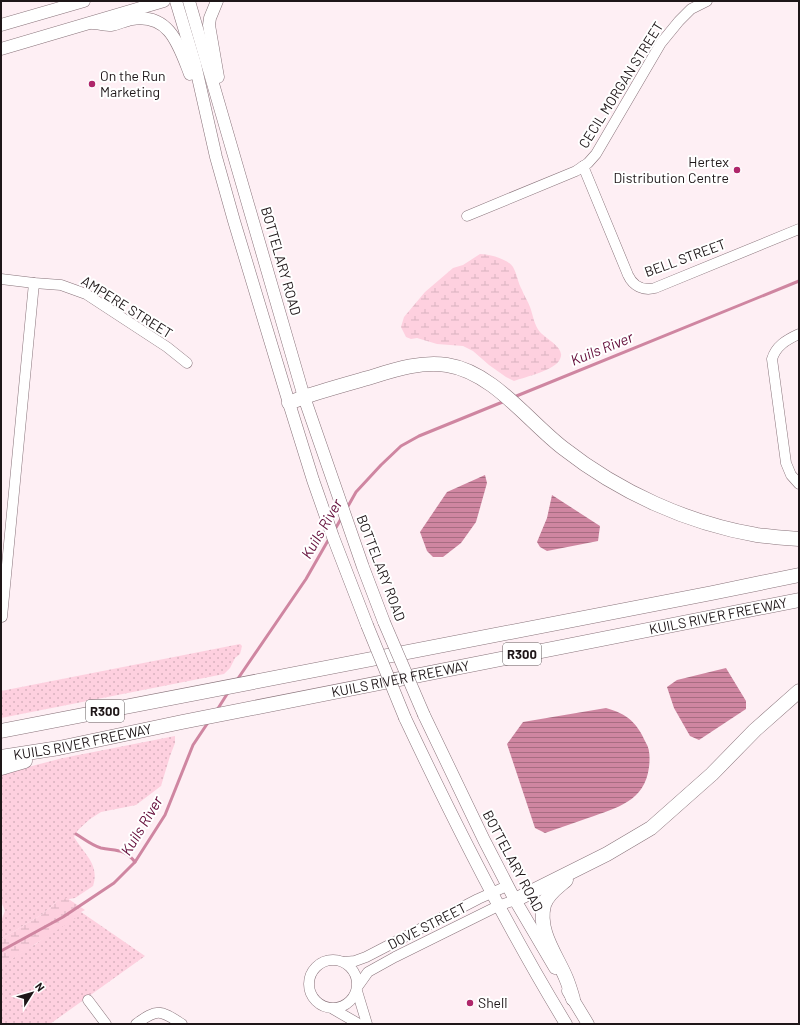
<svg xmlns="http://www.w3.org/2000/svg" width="800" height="1025" font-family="Barlow,sans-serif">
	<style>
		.grass { fill: url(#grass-dots) }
		.wetland { fill: url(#wetland-marsh) }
		.water { fill: url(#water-rules) }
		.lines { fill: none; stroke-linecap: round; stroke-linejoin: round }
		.stream { stroke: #cf86a1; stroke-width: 3 }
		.minor-casing { stroke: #88737a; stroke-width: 11 }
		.major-casing { stroke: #88737a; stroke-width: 13 }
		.highway-casing { stroke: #88737a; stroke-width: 15 }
		.minor { stroke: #fff; stroke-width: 10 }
		.major { stroke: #fff; stroke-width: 12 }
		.highway { stroke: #fff; stroke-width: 14 }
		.major-bridge-casing { stroke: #88737a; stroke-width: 13; stroke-linecap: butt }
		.major-bridge { stroke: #fff; stroke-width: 12 }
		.poi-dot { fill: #af266a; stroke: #fff; stroke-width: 1.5 }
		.labels { text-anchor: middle; stroke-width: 4; stroke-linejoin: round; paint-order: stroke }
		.shield { fill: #fff; stroke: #625c5d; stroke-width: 1 }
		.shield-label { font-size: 13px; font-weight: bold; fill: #1e1618 }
		.poi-label { font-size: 14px; fill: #1e1618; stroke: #fff; text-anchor: start }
		.street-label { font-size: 14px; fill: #1e1618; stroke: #fff }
		.water-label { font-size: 15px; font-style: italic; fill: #630c39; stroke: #fff }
	</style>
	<defs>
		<pattern id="grass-dots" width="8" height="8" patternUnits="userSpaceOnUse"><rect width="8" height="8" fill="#fed0df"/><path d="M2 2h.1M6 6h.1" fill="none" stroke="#d9b2bf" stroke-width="1.8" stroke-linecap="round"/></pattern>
		<pattern id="wetland-marsh" width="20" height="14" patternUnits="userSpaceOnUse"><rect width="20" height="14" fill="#fed0df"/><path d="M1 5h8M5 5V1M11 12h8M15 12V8" fill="none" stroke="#d9b2bf"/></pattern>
		<pattern id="water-rules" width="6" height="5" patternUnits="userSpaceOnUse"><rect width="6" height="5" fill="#cf86a1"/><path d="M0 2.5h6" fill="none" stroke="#a76d82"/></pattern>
	</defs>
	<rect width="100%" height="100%" fill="#feeff4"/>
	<g class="grass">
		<polygon points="240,644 242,646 240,654 235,658 230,668 224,674 1,718 1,691"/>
		<path d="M175 736V743L170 756 161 786 136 805 101 812 90 819 78 830 74 837C84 854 100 864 93 886L75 898 57 901 51 907 41 915 1 939V921L5 911 1 901V774L63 758Z"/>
		<polygon points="81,912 145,956 50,1024 1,1024 1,966 28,948 36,944 41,940 59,928"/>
	</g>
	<g class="wetland">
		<path d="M480 254C489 254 508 259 513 267 517 274 518 283 522 290 524 296 528 301 530 307 533 315 534 325 540 332 546 339 566 348 560 359 556 370 525 377 514 381L506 377 489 365 473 351 463 346 437 344 417 338 411 339 406 337 401 327 404 317 425 292 453 268 463 265Z"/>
		<polygon points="67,898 85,910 81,912 79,916 1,966 1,939 41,915 51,907 57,901"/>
	</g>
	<g class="water">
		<polygon points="485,475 487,483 476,522 461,543 443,557 433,557 427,551 420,532 447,492"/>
		<polygon points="552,495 600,526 598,541 547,551 540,547 537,542 547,518"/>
		<polygon points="726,668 746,701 746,709 699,740 690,736 674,708 667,687 677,680"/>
		<path d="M606 708C628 714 637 723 646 743 650 749 650 759 649 767 645 801 617 808 588 818 574 823 559 828 545 833L535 828 507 744 523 722Z"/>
	</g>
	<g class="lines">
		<g class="stream">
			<polyline points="514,397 799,281"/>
			<polyline points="347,508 356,492 381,465 401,446 419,436 505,401"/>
			<polyline points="334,531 342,517"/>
			<polyline points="237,680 306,579 330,537"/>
			<polyline points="217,710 229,691"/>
			<path d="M76 834C84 839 93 846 101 848 116 851 124 848 135 862"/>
			<polyline points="1,951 63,917 114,883 135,862 165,815 193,745 209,721"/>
		</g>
		<defs>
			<g id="minor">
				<path d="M583 166 628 275C633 286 643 291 655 288L799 229"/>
				<polyline points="467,216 576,171 588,163 596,154 661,43 679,21 691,9 707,1"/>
				<polyline points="1,279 34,283 61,285 86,294 167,347 187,363"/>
				<path d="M799 334C786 340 776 346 772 359L786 463 791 475 799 484"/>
				<polyline points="2,617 34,283"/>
				<circle cx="333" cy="984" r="24"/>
				<polyline points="344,962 355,961 366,957 478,899 507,886"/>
				<polyline points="358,986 368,972 395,957 498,906 515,900"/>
				<polyline points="357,991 367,1024"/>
				<polyline points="88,1000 106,1024"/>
				<polyline points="333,1009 359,1024"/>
				<path d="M136 1024C158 1008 160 1010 182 1024"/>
			</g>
			<g id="major">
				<polyline points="176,1 195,64 216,157 234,221 289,403 313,480 333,537 367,625"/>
				<polyline points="189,1 304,397 363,567 384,622"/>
				<polyline points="217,1 210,18 209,25 218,77"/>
				<path d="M92 23C98 23 105 25 111 25 118 24 125 20 132 19 170 13 179 46 190 74"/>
				<polyline points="1,25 84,1"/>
				<polyline points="1,49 164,1"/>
				<polyline points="424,715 484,840 515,900 555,968"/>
				<path d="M405 718C454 822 506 926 566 1024"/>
				<polyline points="568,991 588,1024"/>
			</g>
			<g id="highway">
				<path d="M289 403 304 397C325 390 347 384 368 378 394 370 420 361 447 365 493 372 528 421 563 448 619 492 687 523 757 535 771 537 785 538 799 539"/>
				<polyline points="1,731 712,593 799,575"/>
				<path id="s1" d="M1 757 59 748 182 722 799 600"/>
				<polyline points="1,768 25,761"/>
				<path d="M566 880C558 887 547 894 544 905 537 931 557 956 566 978 569 985 571 992 573 999"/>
				<polyline points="515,900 607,854 651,828 712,774 755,730 799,691"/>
			</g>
		</defs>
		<use href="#minor" class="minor-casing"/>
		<use href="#major" class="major-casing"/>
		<use href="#highway" class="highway-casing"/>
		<use href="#minor" class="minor"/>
		<use href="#major" class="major"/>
		<use href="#highway" class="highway"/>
		<defs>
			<g id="major-bridge">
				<polyline points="384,622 424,715"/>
				<polyline points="367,625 405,718"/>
			</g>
		</defs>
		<use href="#major-bridge" class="major-bridge-casing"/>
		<use href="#major-bridge" class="major-bridge"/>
	</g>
	<g class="poi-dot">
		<circle cx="92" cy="84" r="4"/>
		<circle cx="737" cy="170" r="4"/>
		<circle cx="470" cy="1003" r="4"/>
	</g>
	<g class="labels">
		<g class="shield">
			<rect x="503" y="643" width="38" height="22" rx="3"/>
			<rect x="86" y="700" width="38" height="22" rx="3"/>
		</g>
		<g class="shield-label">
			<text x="522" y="659">R300</text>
			<text x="105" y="716">R300</text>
		</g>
		<g class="poi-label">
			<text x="100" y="81">On the Run<tspan x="100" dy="16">Marketing</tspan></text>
			<text x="729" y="167" text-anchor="end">Hertex<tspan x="729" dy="16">Distribution Centre</tspan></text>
			<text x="478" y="1008">Shell</text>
		</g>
		<g class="street-label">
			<text transform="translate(621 85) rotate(-58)" y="5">CECIL MORGAN STREET</text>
			<text transform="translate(685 258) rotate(-20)" y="5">BELL STREET</text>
			<text transform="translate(281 261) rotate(74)" y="5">BOTTELARY ROAD</text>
			<text transform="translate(127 307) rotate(32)" y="5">AMPERE STREET</text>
			<text transform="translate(381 568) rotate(69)" y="5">BOTTELARY ROAD</text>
			<text dy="5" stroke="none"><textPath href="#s1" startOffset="731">KUILS RIVER FREEWAY</textPath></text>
			<text dy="5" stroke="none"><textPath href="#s1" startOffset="407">KUILS RIVER FREEWAY</textPath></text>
			<text dy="5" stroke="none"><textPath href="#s1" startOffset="83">KUILS RIVER FREEWAY</textPath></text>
			<text transform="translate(513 861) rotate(62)" y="5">BOTTELARY ROAD</text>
			<text transform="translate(427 926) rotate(-27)" y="5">DOVE STREET</text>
		</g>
		<g class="water-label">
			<text transform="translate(602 349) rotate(-22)" y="5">Kuils River</text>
			<text transform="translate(322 529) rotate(-60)" y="5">Kuils River</text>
			<text transform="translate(142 826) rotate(-59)" y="5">Kuils River</text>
		</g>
	</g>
	<rect width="800" height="1025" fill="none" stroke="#1e1618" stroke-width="4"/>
	<g transform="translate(32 993) rotate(53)" stroke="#ffffff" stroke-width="3" paint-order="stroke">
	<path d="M0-3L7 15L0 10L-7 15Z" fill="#1e1618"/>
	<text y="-6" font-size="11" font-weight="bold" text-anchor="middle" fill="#1e1618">N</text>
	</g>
</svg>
